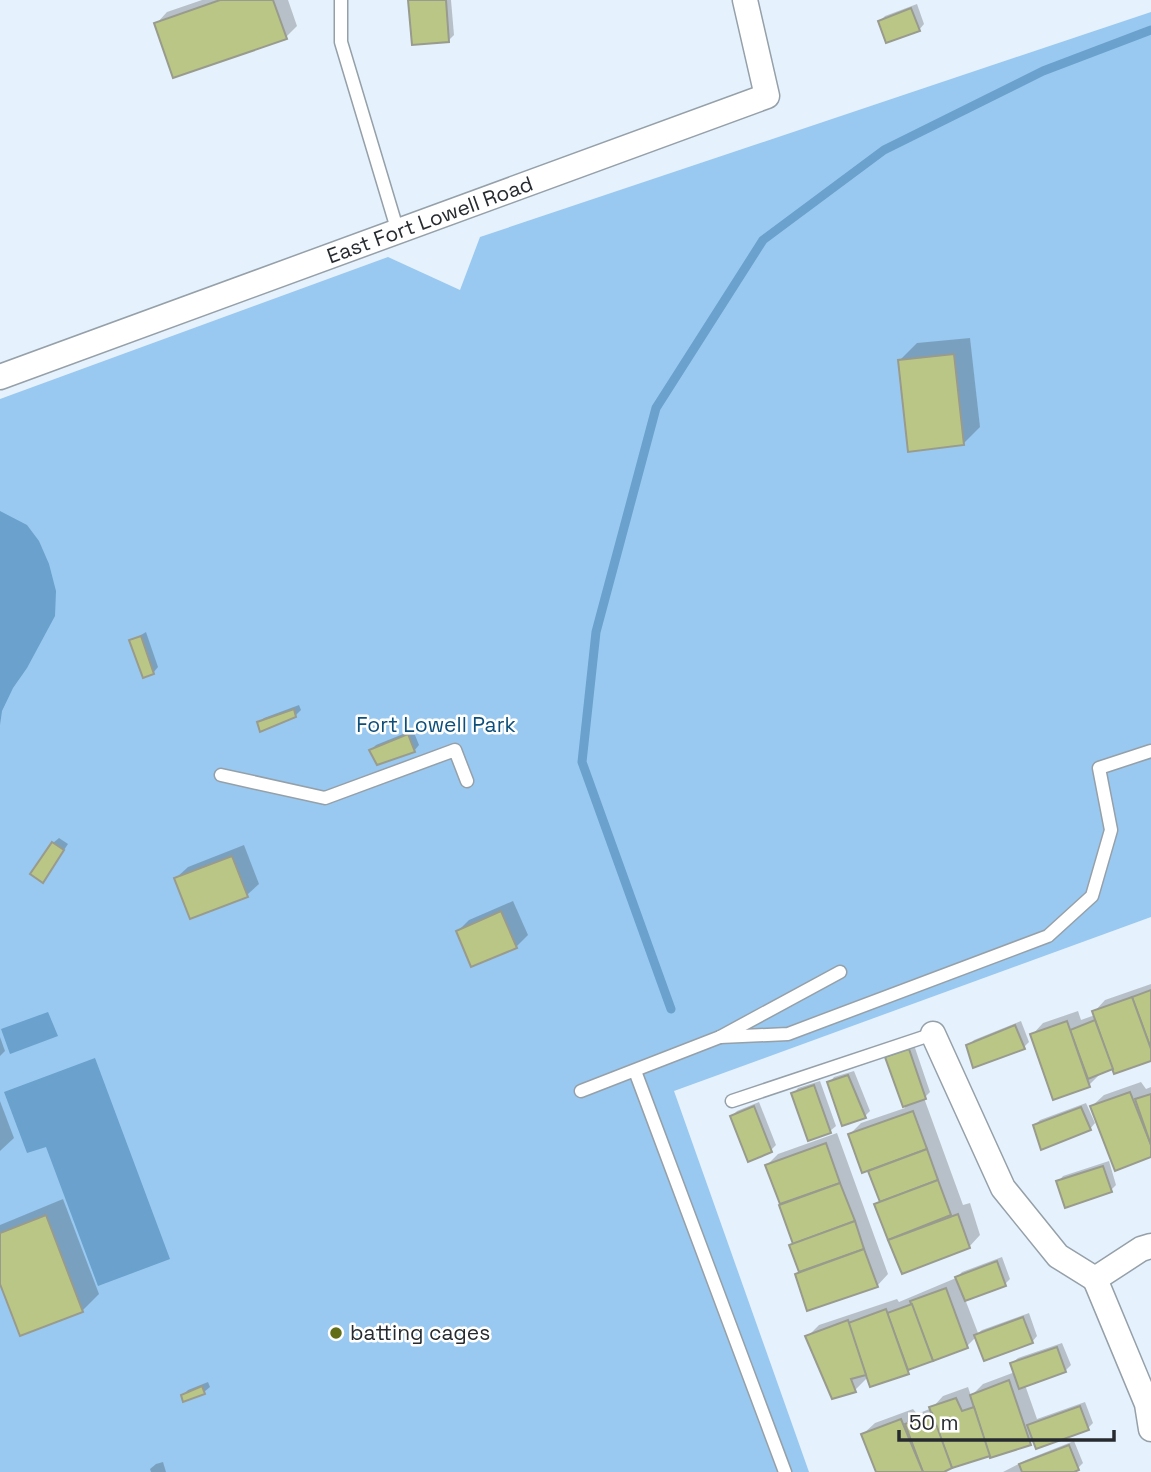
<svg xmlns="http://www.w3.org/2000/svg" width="1151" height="1472" font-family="'Space Grotesk',sans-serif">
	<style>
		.green { fill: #99c9f0 }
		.water { fill: #6aa1cd }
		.shadow { fill: #0003 }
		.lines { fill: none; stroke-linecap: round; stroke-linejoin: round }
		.stream { stroke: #6aa1cd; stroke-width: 9 }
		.building { fill: #bac685; stroke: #989b8d; stroke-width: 2 }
		.service-casing { stroke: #95a0a9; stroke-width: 15 }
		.minor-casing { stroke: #95a0a9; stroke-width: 27 }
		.service { stroke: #fff; stroke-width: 12 }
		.minor { stroke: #fff; stroke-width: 24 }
		.poi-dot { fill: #626e17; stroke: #fff; stroke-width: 2.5 }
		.labels { text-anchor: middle; stroke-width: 5; stroke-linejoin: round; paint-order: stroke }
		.street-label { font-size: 21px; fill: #272b2f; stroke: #fff }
		.park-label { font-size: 21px; fill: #0d4f7a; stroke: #fff }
		.poi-label { font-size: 21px; fill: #272b2f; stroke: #fff; text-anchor: start }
	</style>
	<rect width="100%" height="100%" fill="#e5f1fc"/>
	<polygon class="green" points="1151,12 1151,917 674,1091 809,1472 0,1472 0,399 388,257 460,290 480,237"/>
	<g class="water">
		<polygon points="0,511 27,525 39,541 49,564 56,591 55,616 27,668 13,688 2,711 0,725"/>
		<polygon points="48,1012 58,1036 10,1054 1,1029"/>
		<polygon points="95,1058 170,1259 98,1286 46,1147 27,1153 4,1092"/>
	</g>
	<g class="shadow">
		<polygon points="202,0 288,0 297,26 286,37 156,24 167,12"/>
		<polygon points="410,0 451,0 454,35 449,40"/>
		<polygon points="917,4 924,24 919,30 880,21 885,16"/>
		<polygon points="970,338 980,427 963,444 900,360 917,343"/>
		<polygon points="146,632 158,667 153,673 131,641"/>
		<polygon points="299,705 301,710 295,716 259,723 264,718"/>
		<polygon points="413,730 419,745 414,751 371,750 376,745"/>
		<polygon points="59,838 68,844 43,881 53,843"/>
		<polygon points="244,845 259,884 247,895 176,878 188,867"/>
		<polygon points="513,901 528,935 516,947 472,965 458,931 469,920"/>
		<polygon points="1151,984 1151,1059 1114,1067 1100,1074 1089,1085 1032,1035 1043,1023 1078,1011 1081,1020 1095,1015 1094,1012 1105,1000"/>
		<polygon points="1021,1021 1029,1042 1024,1047 974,1066 968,1046 974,1040"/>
		<polygon points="0,1037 5,1051 0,1056"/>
		<polygon points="914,1045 930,1092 924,1098 963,1205 970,1203 980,1235 969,1247 903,1272 876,1205 881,1200 869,1168 850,1134 861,1123 905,1108 887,1057 892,1052"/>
		<polygon points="854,1071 870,1111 865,1116 829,1083 834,1077"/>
		<polygon points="820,1081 836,1126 830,1131 809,1139 793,1094 798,1088"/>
		<polygon points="1141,1082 1146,1089 1151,1087 1151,1155 1092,1106 1104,1095"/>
		<polygon points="0,1101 14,1138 0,1151"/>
		<polygon points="759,1102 776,1145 771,1150 732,1116 737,1111"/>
		<polygon points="1086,1103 1095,1123 1090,1129 1035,1125 1040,1120"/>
		<polygon points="837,1133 888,1274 877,1286 797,1274 800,1271 794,1242 767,1165 778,1154"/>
		<polygon points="1109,1161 1116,1185 1111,1190 1058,1182 1063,1176"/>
		<polygon points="63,1199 99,1294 82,1311 0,1279 0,1225"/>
		<polygon points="1002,1257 1010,1279 1005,1284 965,1299 978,1333 982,1330 1029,1313 1037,1336 1032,1342 977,1336 967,1346 914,1366 908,1372 868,1377 855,1390 808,1336 819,1325 897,1299 899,1302 956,1278 962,1272"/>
		<polygon points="1062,1343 1071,1365 1065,1371 1025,1385 1037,1419 1085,1402 1093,1423 1088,1428 1034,1439 1030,1443 938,1472 878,1472 863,1434 875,1423 913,1409 917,1414 932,1408 943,1396 968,1387 971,1396 983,1384 1015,1372 1012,1363 1018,1358"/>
		<polygon points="208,1382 210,1387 204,1392 184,1400 183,1395 188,1390"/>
		<polygon points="1074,1441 1083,1463 1078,1468 1069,1472 1003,1472 1026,1460"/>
		<polygon points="163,1462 166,1472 151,1472 150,1469 156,1464"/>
	</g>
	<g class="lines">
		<polyline class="stream" points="671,1009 582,762 596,632 656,408 763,240 884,150 1043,71 1151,30"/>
	</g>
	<g class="building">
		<polygon points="220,0 273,0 287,39 173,78 154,23"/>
		<polygon points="408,0 446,0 449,42 412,45"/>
		<polygon points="911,8 920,31 886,43 878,21"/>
		<polygon points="954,354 964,445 908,452 898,360"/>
		<polygon points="141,636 154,674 143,678 129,640"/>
		<polygon points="294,709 296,717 260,732 257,722"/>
		<polygon points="408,734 415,752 377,765 369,750"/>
		<polygon points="52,842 64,850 43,883 30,874"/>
		<polygon points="232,856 248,897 190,919 174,878"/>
		<polygon points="501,911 517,948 471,967 456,931"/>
		<polygon points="1151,990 1151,1049 1132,997"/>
		<polygon points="1132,997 1151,1049 1151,1061 1114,1074 1092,1011"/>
		<polygon points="1095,1020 1113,1069 1088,1079 1070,1030"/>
		<polygon points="1067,1021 1090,1087 1053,1100 1030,1034"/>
		<polygon points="1015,1025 1025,1049 973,1068 966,1045"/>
		<polygon points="909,1049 926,1099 903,1107 885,1057"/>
		<polygon points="848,1075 866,1118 842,1126 827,1082"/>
		<polygon points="814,1085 831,1133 808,1141 791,1093"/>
		<polygon points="1130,1092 1151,1145 1151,1157 1115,1171 1090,1106"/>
		<polygon points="1151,1094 1151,1145 1135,1099"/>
		<polygon points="754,1106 772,1152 748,1162 730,1116"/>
		<polygon points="1081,1107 1091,1130 1041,1150 1033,1125"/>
		<polygon points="913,1111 927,1149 862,1173 848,1134"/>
		<polygon points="826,1143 840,1183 780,1204 765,1165"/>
		<polygon points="927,1149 938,1180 880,1202 868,1171"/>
		<polygon points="1103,1166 1112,1192 1065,1208 1056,1181"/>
		<polygon points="938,1180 951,1215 888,1240 874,1204"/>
		<polygon points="840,1183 855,1221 793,1244 779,1205"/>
		<polygon points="958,1214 970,1248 902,1274 888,1240"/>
		<polygon points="46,1215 83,1312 20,1336 0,1284 0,1233"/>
		<polygon points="855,1221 864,1249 799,1272 789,1245"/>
		<polygon points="864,1249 878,1287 807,1311 795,1274"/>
		<polygon points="997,1261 1006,1286 965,1301 955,1277"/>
		<polygon points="946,1288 968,1348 933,1361 910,1301"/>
		<polygon points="912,1304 933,1361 908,1370 887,1313"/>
		<polygon points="886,1309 909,1374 870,1387 848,1323"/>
		<polygon points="1023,1317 1033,1343 984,1361 974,1335"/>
		<polygon points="848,1320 866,1375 851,1379 856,1392 832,1399 805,1336"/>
		<polygon points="1057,1347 1066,1372 1019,1389 1010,1363"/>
		<polygon points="1009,1380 1031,1445 990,1458 970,1395"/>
		<polygon points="202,1386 205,1394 183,1402 181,1395"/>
		<polygon points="956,1398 962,1411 974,1407 990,1456 952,1468 929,1407"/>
		<polygon points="1080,1406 1089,1430 1036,1449 1027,1425"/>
		<polygon points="932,1413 952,1468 944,1472 923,1472 905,1424"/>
		<polygon points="901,1419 923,1472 876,1472 861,1434"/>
		<polygon points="1069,1445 1079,1470 1074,1472 1022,1472 1019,1464"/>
	</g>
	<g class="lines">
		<defs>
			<g id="service">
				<polyline points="341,0 341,42 398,232"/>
				<polyline points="221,775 325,798 455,750 467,781"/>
				<polyline points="720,1037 788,1034 1048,936 1092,896 1111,830 1099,768 1151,751"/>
				<polyline points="635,1071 785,1472"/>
				<polyline points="581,1091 720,1037 840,972"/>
				<polyline points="732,1101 933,1034"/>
			</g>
			<g id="minor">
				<polyline points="0,377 767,96 745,0"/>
				<polyline points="933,1034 1003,1188 1058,1256 1095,1279"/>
				<polyline points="1095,1279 1147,1404 1151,1429"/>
				<polyline points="1095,1279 1141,1249 1151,1246"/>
			</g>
		</defs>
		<use href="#service" class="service-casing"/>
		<use href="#minor" class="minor-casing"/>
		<use href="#service" class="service"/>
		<use href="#minor" class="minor"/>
	</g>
	<circle class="poi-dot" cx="336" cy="1333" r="7"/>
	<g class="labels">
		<g class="street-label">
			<text transform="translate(430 220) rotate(-20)" y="7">East Fort Lowell Road</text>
		</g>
		<g class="park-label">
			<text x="436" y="732">Fort Lowell Park</text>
		</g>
		<g class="poi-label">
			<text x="350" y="1340">batting cages</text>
		</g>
	</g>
	<path d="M899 1430v10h215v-10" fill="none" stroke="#272b2f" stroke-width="3.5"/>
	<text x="909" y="1430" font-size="21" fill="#272b2f" stroke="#ffffff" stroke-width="5" paint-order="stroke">50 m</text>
</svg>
